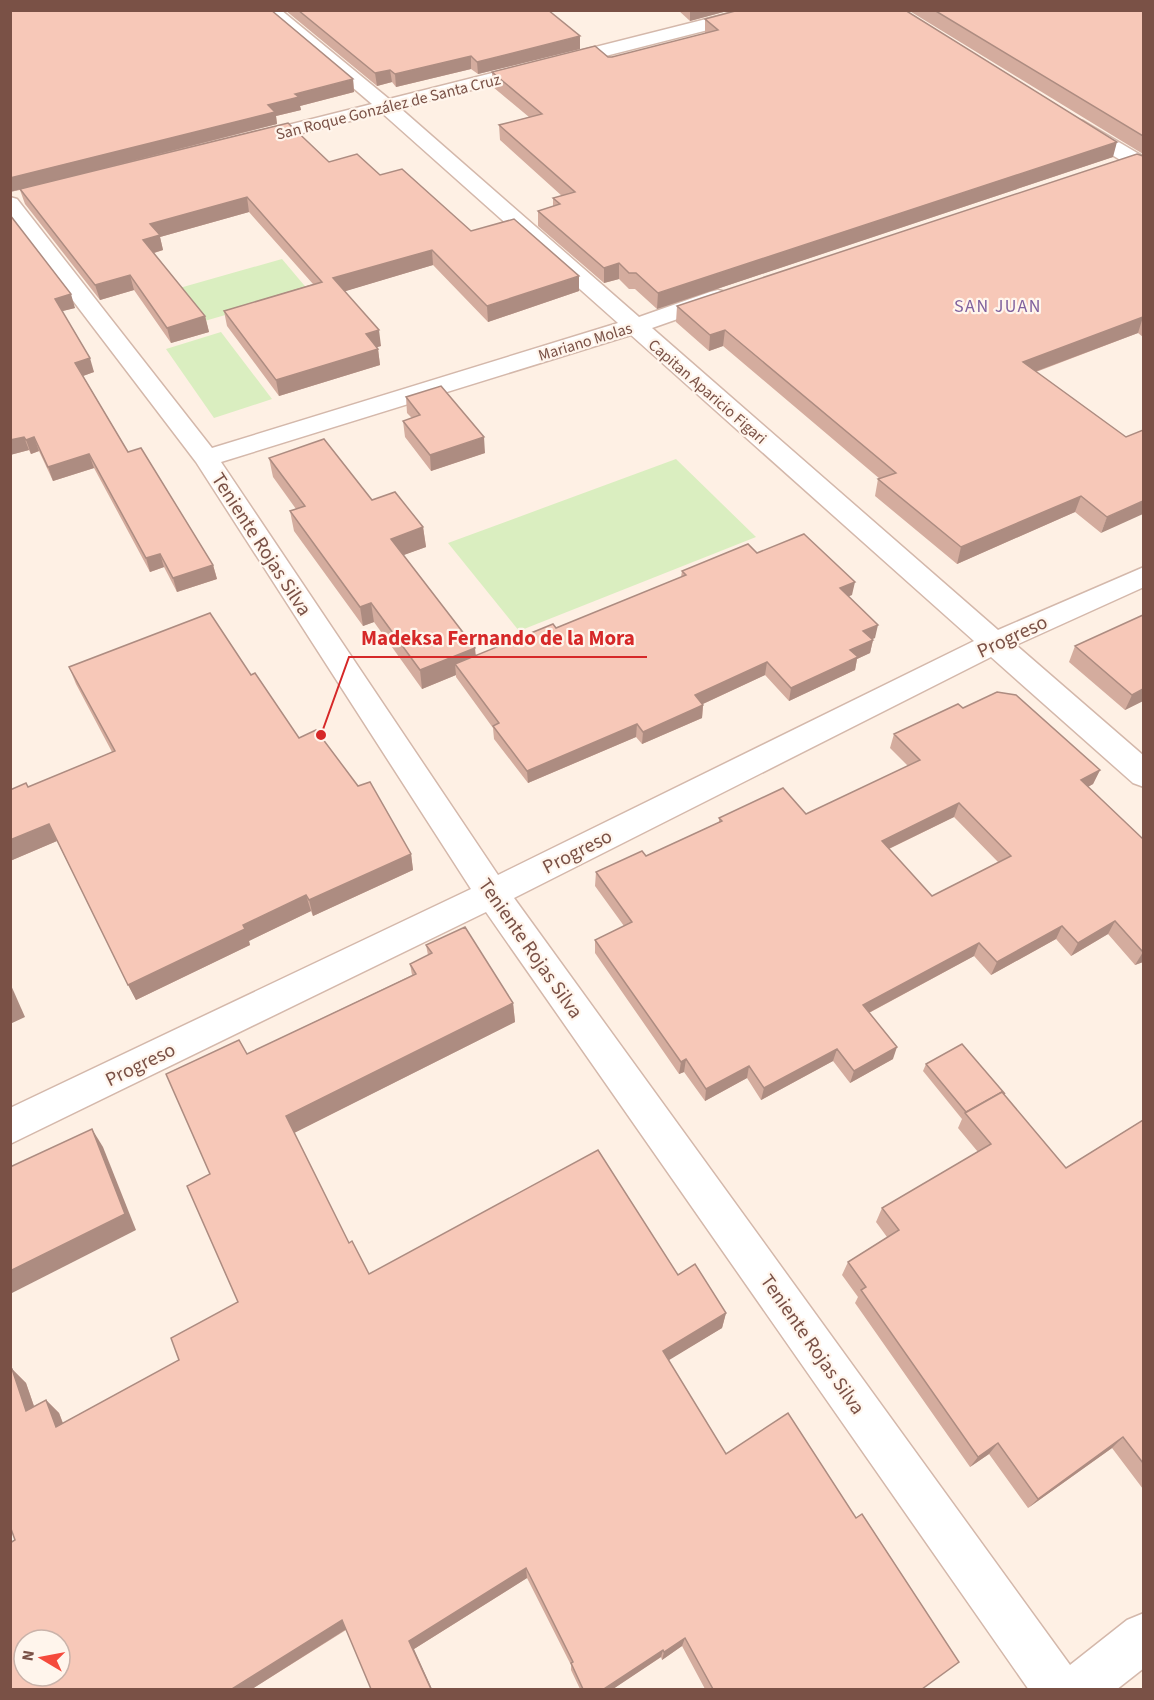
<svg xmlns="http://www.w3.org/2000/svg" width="1154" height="1700" font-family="'Source Sans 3',sans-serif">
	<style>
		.green { fill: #daeec0 }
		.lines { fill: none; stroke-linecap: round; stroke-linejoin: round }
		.minor-casing { stroke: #d4b8ab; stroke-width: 3 }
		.minor { fill: #fff; fill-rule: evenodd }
		.wall { fill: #d4ac9e; fill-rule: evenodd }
		.shaded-wall { fill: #ad8c81 }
		.building { fill: #f7c8b8; stroke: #ad8c81; stroke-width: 1.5; fill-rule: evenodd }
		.labels { text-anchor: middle; stroke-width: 4.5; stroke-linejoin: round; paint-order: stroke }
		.far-street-label { font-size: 16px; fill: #7a5146; stroke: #fff5ec }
		.far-quarter-label { font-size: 18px; letter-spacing: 1.5px; fill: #80619e; stroke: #fff5ec }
		.street-label { font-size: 20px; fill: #7a5146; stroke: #fff5ec }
		.leader { fill: none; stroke: #d62828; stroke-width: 2 }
		.callout-dot { fill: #d62828; stroke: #fff5ec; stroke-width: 2 }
		.callout-label { font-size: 21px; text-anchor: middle; font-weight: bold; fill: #d62828; stroke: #fff5ec; stroke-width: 4.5; stroke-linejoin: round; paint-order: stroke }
	</style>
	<rect width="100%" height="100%" fill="#fef0e4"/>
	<g class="green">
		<polygon points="282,259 309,291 201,322 176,289"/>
		<polygon points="221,332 272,399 214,418 166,349"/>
		<polygon points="676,459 756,537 519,631 448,543"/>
	</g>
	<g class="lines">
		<defs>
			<g id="minor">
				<path d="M262 10H281L389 99 742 10H773L771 14 400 108 639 317 710 292 718 290 726 292 729 297 726 302 652 328 998 630 1144 567V587L1016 645 1144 756V787L1133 783 991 657 514 898 1070 1665 1127 1620 1144 1613V1668L1116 1690H1029L486 912 10 1144V1108L471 889 196 462 10 218V197L17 199 212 448 618 323 382 113 251 146 244 144 241 140 244 136 372 104ZM631 335 974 641 498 875 221 462Z"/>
				<polygon points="1076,119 1083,121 1144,157 1144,172 1137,170 1069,129 1066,125 1069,121"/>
			</g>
		</defs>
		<use href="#minor" class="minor-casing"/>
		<use href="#minor" class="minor"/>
	</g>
	<g class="wall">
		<polygon points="285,10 548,10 580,49 478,74 471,69 396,87 392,82 377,86"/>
		<polygon points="678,10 731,10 690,21"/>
		<polygon points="908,10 1143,10 1143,154"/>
		<polygon points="705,19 1113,157 657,309 635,289 629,289 619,279 604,283 538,226 538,211 553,206 553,198 562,196 500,140 499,125 529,117 493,87 492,72 608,57 612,57 705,34"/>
		<polygon points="353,79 354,92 300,106 301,110 276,116 277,124 63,179 329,162 380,175 471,231 579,291 488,322 433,265 345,291 381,346 376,347 378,349 380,365 279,396 227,326 224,311 313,284 249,212 160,237 163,250 154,253 205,316 209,332 171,343 134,290 100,300 25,204 20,190 10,192"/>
		<polygon points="1143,156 1143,337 1138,333 1036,372 1126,437 1143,430 1101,533 1075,512 957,564 875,496 878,479 880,479 723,346 709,351 676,322 677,306"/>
		<polygon points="10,215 75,308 62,311 94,372 83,376 128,452 213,565 217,579 177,592 164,567 150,572 94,468 53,481 39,451 31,454 29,450 10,455"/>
		<polygon points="406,397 485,453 431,471 405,437 403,421 412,418 407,413"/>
		<polygon points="269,458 372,500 423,527 426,547 403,555 476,655 556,628 681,577 682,571 757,553 852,595 848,596 875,638 872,639 873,640 870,653 857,659 855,670 789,701 765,675 703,704 703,705 702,718 642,744 636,737 528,783 494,739 493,728 456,677 456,675 422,689 374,622 363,626 294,531 290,511 296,509 273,477"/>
		<polygon points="1075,646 1143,701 1125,710 1069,662"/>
		<polygon points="69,667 251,675 299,738 358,786 411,854 413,870 313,916 311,911 249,941 250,945 136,1000 57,841 10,861 10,790 28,787 112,752 76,684"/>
		<path d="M963 708 1100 770 1093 784 1088 787 1143 839V962L1135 965 1108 934 1071 956 1056 939 991 975 974 956 869 1013 893 1059 850 1083 833 1061 761 1100 747 1078 705 1101 684 1072 679 1074 595 953V940L624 926 595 886 596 872 646 856 719 822V818L806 814 908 766 890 748 894 734ZM954 817 998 862 932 896 889 849Z"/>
		<polygon points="426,945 513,1003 515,1022 294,1133 349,1243 369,1274 678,1275 726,1313 722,1328 668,1360 726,1454 922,1689 705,1689 682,1646 662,1660 661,1657 613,1689 580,1689 571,1670 571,1665 527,1578 414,1649 346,1630 252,1689 15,1540 12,1369 26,1383 34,1406 46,1400 59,1413 63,1423 179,1360 238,1302 210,1174 247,1054 412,975 410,964 428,955"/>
		<polygon points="926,1064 1066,1168 1143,1120 1143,1489 1112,1448 1028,1508 989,1454 970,1467 855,1303 858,1297 842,1275 848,1262 887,1237 876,1222 882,1208 978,1152 958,1128 962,1119 923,1071"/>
	</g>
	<g class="shaded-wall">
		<polygon points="690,10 731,10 690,21"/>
		<polygon points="580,36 580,49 478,74 477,62"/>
		<polygon points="471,56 471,69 396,87 395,74"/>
		<polygon points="390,70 392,82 377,86 375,73"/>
		<polygon points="353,79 354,92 300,106 301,110 276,116 277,124 10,192 10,178 268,105 295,94"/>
		<polygon points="1117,142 1113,157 657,309 658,293"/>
		<polygon points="247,197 249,212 160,237 163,250 147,255 143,240 150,224"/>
		<polygon points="432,250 433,265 336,294 333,278"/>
		<polygon points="619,263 619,279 604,283 604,268"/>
		<polygon points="130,275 134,290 100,300 95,285"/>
		<polygon points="579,276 579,291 488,322 487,306"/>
		<polygon points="71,294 75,308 59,312 55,299"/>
		<polygon points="205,316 209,332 171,343 167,328"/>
		<polygon points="1143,317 1138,333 1018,378 1023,362"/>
		<polygon points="379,330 381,346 368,350 366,334"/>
		<polygon points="725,330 723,346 709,351 710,335"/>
		<polygon points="378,349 380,365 279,396 276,380"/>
		<polygon points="90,358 94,372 80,377 75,363"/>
		<polygon points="24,437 29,450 10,455 10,440"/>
		<polygon points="34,437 39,451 31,454 26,440"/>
		<polygon points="484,437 485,453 431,471 430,455"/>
		<polygon points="89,454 94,468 53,481 48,467"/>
		<polygon points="1081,496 1075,512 957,564 961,547"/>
		<polygon points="1143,501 1143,514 1101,533 1107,517"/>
		<polygon points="423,527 426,547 393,559 391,539"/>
		<polygon points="160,554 164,567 150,572 146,558"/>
		<polygon points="213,565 217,579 177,592 173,578"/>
		<polygon points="855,582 852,595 837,601 840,588"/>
		<polygon points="371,603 374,622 363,626 360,607"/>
		<polygon points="878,625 875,638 860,644 863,631"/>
		<polygon points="873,640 870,653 857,659 855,670 789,701 791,688 850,650"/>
		<polygon points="475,648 477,667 455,664 456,675 422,689 420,670"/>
		<polygon points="767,662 765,675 694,708 695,695"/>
		<polygon points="1143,689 1143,701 1125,710 1132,695"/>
		<polygon points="703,705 702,718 642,744 643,732"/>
		<polygon points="637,724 636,737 528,783 527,771"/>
		<polygon points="1100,770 1093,784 1075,794 1081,780"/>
		<polygon points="959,803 954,817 878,854 882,841"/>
		<polygon points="49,824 57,841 10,861 10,840"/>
		<polygon points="411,854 413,870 313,916 309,900"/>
		<polygon points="306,895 311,911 249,941 250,945 136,1000 128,985 243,925"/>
		<polygon points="1115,921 1108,934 1071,956 1078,943"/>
		<polygon points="1062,926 1056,939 991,975 997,962"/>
		<polygon points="979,943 974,956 859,1018 863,1005"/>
		<polygon points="1143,952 1143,962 1135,965"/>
		<polygon points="10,983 25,1017 10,1024"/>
		<polygon points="513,1003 515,1022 292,1134 286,1116"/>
		<polygon points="897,1047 893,1059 850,1083 854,1071"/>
		<polygon points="837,1049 833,1061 761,1100 764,1088"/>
		<polygon points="686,1059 684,1072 679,1074 681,1062"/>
		<polygon points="749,1066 747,1078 705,1101 706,1089"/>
		<polygon points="92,1129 103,1147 136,1230 10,1294 10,1271"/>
		<polygon points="726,1313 722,1328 661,1365 663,1351"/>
		<polygon points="12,1369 26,1383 40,1424 26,1411"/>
		<polygon points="46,1400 59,1413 69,1440 56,1427"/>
		<polygon points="1123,1437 1112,1448 1028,1508 1038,1499"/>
		<polygon points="998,1443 989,1454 970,1467 978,1457"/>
		<polygon points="526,1568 527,1578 414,1649 432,1689 431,1689 409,1641"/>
		<polygon points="342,1620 348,1628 252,1689 232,1689"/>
		<polygon points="685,1638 682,1646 662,1660 664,1652"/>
		<polygon points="663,1650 661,1657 613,1689 604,1689"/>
	</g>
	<g class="building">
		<polygon points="10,10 271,10 353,79 295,94 299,97 268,105 275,112 10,178"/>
		<polygon points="298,10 548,10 580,36 477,62 471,56 395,74 390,70 375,73"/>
		<polygon points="739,10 905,10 1117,142 658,293 636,273 629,273 619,263 604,268 538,211 560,204 553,198 575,192 499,125 542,114 492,72 595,46 608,57 612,57 718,30 705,19"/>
		<polygon points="934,10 1143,10 1143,136"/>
		<polygon points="288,123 329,162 357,154 380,175 402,169 471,231 514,219 579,276 487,306 432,250 333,278 379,330 366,334 378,349 276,380 224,311 322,282 247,197 150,224 160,235 143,240 205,316 167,328 130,275 95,285 20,189"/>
		<polygon points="1137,154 1143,156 1143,317 1023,362 1126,437 1143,430 1143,501 1107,517 1081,496 961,547 878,479 896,473 725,330 710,335 677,306"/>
		<polygon points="10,215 71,294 55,299 90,358 75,363 128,452 141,448 213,565 173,578 160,554 146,558 89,454 48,467 34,437 26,440 24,437 10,440"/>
		<polygon points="441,386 484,437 430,455 403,421 420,415 406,397"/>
		<polygon points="324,439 372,500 395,492 423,527 391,539 475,648 420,670 371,603 360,607 290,511 305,506 269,458"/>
		<polygon points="804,534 855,582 840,588 878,625 863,631 873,640 850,650 858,657 791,688 767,662 695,695 703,705 643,732 637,724 527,771 493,726 499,723 455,664 553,624 556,628 686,575 682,571 748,544 757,553"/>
		<polygon points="210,613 251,675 255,673 299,738 316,730 358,786 370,782 411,854 309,900 306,895 243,925 245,929 128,985 49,824 10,840 10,790 26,783 28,787 115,751 69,667"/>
		<polygon points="1143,615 1143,689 1132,695 1075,646"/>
		<path d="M997 692 1016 695 1100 770 1081 780 1143 839V952L1115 921 1078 943 1062 926 997 962 979 943 863 1005 897 1047 854 1071 837 1049 764 1088 749 1066 706 1089 686 1059 681 1062 595 940 632 922 596 872 642 851 646 856 722 821 719 818 783 788 806 814 920 760 894 734 958 704 963 708ZM959 803 1011 856 932 896 882 841Z"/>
		<path d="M465 927 513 1003 286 1116 349 1243 352 1241 369 1274 598 1150 678 1275 695 1264 726 1313 663 1351 726 1454 788 1413 856 1518 862 1514 959 1662 922 1689H713L685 1638 664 1652 663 1650 604 1689H583L571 1663 573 1662 526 1568 409 1641 431 1689H371L342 1620 232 1689H10V1543L15 1540 10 1526V1370L12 1369 26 1411 46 1400 56 1427 179 1360 171 1338 238 1302 187 1186 210 1174 166 1074 239 1040 247 1054 416 974 410 964 432 953 426 945ZM24 1640H60V1676H24Z"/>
		<polygon points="962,1044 1005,1094 1002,1092 966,1112 926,1064"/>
		<polygon points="1002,1092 1066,1168 1143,1120 1143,1463 1123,1437 1038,1499 998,1443 978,1457 861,1290 866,1287 848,1262 899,1230 882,1208 991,1144 965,1113"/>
		<polygon points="92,1129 125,1214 10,1271 10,1167"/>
	</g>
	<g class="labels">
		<g class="far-street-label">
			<text transform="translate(388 106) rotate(-14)" y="6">San Roque González de Santa Cruz</text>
			<text transform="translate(585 341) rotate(-17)" y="6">Mariano Molas</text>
			<text transform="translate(708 391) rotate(41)" y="6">Capitan Aparicio Figari</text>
		</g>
		<g class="far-quarter-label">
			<text x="998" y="312">SAN JUAN</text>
		</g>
		<g class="street-label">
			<text transform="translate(262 544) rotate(57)" y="7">Teniente Rojas Silva</text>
			<text transform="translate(1012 636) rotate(-25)" y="7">Progreso</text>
			<text transform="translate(577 851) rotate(-27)" y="7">Progreso</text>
			<text transform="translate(531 948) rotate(55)" y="7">Teniente Rojas Silva</text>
			<text transform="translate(140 1064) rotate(-26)" y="7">Progreso</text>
			<text transform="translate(813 1344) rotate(55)" y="7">Teniente Rojas Silva</text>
		</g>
	</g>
	<path class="leader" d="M321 735L349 657H647"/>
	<circle class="callout-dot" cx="321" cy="735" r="6"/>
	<g class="callout-label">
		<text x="498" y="645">Madeksa Fernando de la Mora</text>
	</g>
	<rect width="1154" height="1700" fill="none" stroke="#7a5146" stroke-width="24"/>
	<g transform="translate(42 1658) rotate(280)"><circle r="28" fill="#fff5ec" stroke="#cab3aa" stroke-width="1.5"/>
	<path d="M0-4.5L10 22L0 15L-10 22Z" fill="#f54a3c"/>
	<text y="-9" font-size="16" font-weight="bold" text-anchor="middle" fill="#7a5146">N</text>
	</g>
</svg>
